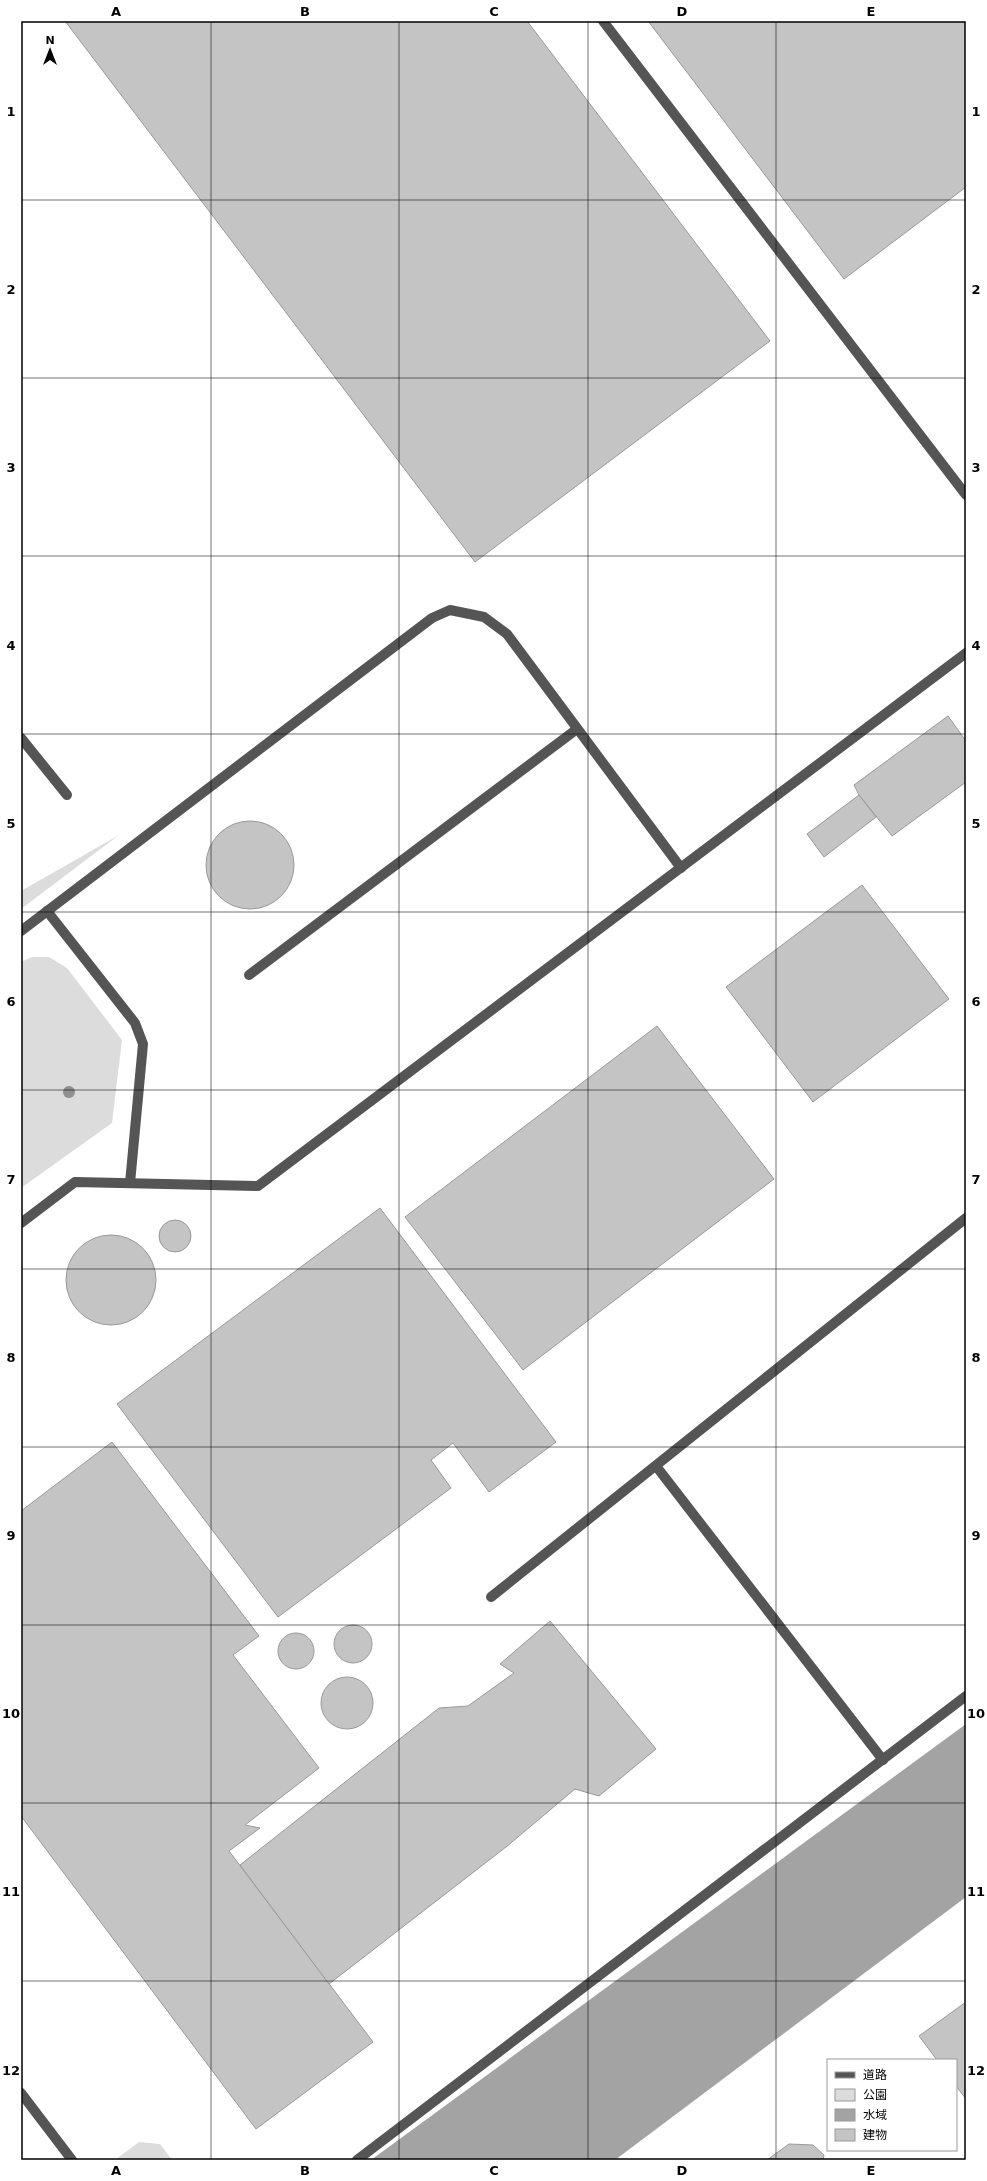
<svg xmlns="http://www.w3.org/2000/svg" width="987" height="2181" font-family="'DejaVu Sans','Noto Sans JP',sans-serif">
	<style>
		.green { fill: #dcdcdc }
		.water { fill: #a3a3a3 }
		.building { fill: #c4c4c4; stroke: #999 }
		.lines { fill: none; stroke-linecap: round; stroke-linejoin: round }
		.minor { stroke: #555; stroke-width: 10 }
		.tree { fill: #8f8f8f }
		.grid { fill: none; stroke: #000; stroke-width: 1; stroke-opacity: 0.55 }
		.neatline { fill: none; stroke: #000; stroke-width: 1.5 }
		.grid-label { font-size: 13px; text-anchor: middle; font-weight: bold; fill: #000 }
	</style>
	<rect width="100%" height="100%" fill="#fff"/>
	<g class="green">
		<polygon points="119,835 21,909 21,891"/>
		<polygon points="32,957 49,957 67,968 122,1040 112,1123 21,1188 21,962"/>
		<polygon points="139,2142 160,2144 172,2160 115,2160"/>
	</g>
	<polygon class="water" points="966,1724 966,1897 615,2160 371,2160"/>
	<g class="building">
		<polygon points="65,21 527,21 770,341 475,562"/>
		<polygon points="648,21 966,21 966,187 844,279"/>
		<polygon points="948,716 966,741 966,782 892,836 859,795 854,785"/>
		<polygon points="859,795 876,817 824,857 807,834"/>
		<circle cx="250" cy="865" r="44"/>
		<polygon points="862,885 949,999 813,1102 726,987"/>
		<polygon points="657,1026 774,1179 523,1370 405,1217"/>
		<polygon points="380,1208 556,1442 489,1492 453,1443 431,1460 451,1488 278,1617 117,1404"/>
		<circle cx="175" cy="1236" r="16"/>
		<circle cx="111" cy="1280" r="45"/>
		<polygon points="112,1442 259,1636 233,1655 319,1768 245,1825 260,1828 229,1851 373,2042 256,2129 21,1816 21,1511"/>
		<polygon points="550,1621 656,1749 599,1796 575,1789 506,1847 329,1984 240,1865 439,1708 468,1706 514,1673 500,1664"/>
		<circle cx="353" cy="1644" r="19"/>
		<circle cx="296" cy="1651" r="18"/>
		<circle cx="347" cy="1703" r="26"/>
		<polygon points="966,2002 966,2099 956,2086 956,2060 937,2060 919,2036"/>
		<polygon points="789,2144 813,2145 824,2155 823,2160 767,2160"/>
	</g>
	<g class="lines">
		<g class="minor">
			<polyline points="603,21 966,495"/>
			<polyline points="21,738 67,795"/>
			<polyline points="47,911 135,1023 143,1044 130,1183"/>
			<polyline points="21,931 432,618 450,610 484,617 507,634 681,868"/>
			<polyline points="249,975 577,729"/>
			<polyline points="21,1223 75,1182 258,1186 966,653"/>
			<polyline points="656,1466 883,1760"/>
			<polyline points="491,1597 966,1218"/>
			<polyline points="21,2093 72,2160"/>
			<polyline points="357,2160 966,1696"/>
		</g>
	</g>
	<circle class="tree" cx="69" cy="1092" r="6"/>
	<path class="grid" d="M211 21V2160M399 21V2160M588 21V2160M776 21V2160M21 200H966M21 378H966M21 556H966M21 734H966M21 912H966M21 1090H966M21 1269H966M21 1447H966M21 1625H966M21 1803H966M21 1981H966"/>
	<rect width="987" height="2181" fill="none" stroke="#ffffff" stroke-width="44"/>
	<rect x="827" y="2059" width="130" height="92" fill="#ffffff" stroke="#999999"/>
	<rect x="835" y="2072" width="20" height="6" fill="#555555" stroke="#999999"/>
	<text x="863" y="2079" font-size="12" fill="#000000">道路</text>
	<rect x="835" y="2089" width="20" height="12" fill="#dcdcdc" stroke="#999999"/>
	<text x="863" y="2099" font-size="12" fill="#000000">公園</text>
	<rect x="835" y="2109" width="20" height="12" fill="#a3a3a3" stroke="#999999"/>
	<text x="863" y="2119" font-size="12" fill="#000000">水域</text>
	<rect x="835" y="2129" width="20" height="12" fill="#c4c4c4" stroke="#999999"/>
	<text x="863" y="2139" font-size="12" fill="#000000">建物</text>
	<g transform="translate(50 50)" stroke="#ffffff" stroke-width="3" paint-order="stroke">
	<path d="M0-3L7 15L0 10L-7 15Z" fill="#000000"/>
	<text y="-6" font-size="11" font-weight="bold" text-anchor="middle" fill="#000000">N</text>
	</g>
	<rect x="22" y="22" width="943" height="2137" class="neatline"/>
	<g class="grid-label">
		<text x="116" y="16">A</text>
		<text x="305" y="16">B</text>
		<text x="494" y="16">C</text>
		<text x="682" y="16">D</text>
		<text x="871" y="16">E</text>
		<text x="11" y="116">1</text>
		<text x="976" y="116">1</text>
		<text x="11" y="294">2</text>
		<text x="976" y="294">2</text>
		<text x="11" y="472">3</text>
		<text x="976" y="472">3</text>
		<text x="11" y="650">4</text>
		<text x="976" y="650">4</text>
		<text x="11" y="828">5</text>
		<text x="976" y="828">5</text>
		<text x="11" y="1006">6</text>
		<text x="976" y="1006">6</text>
		<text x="11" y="1184">7</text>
		<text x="976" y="1184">7</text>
		<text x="11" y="1362">8</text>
		<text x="976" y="1362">8</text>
		<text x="11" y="1540">9</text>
		<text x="976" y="1540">9</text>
		<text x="11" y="1718">10</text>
		<text x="976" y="1718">10</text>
		<text x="11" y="1896">11</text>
		<text x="976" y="1896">11</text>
		<text x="11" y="2075">12</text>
		<text x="976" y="2075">12</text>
		<text x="116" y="2175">A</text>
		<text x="305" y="2175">B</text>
		<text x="494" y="2175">C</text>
		<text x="682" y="2175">D</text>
		<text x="871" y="2175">E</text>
	</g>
</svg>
